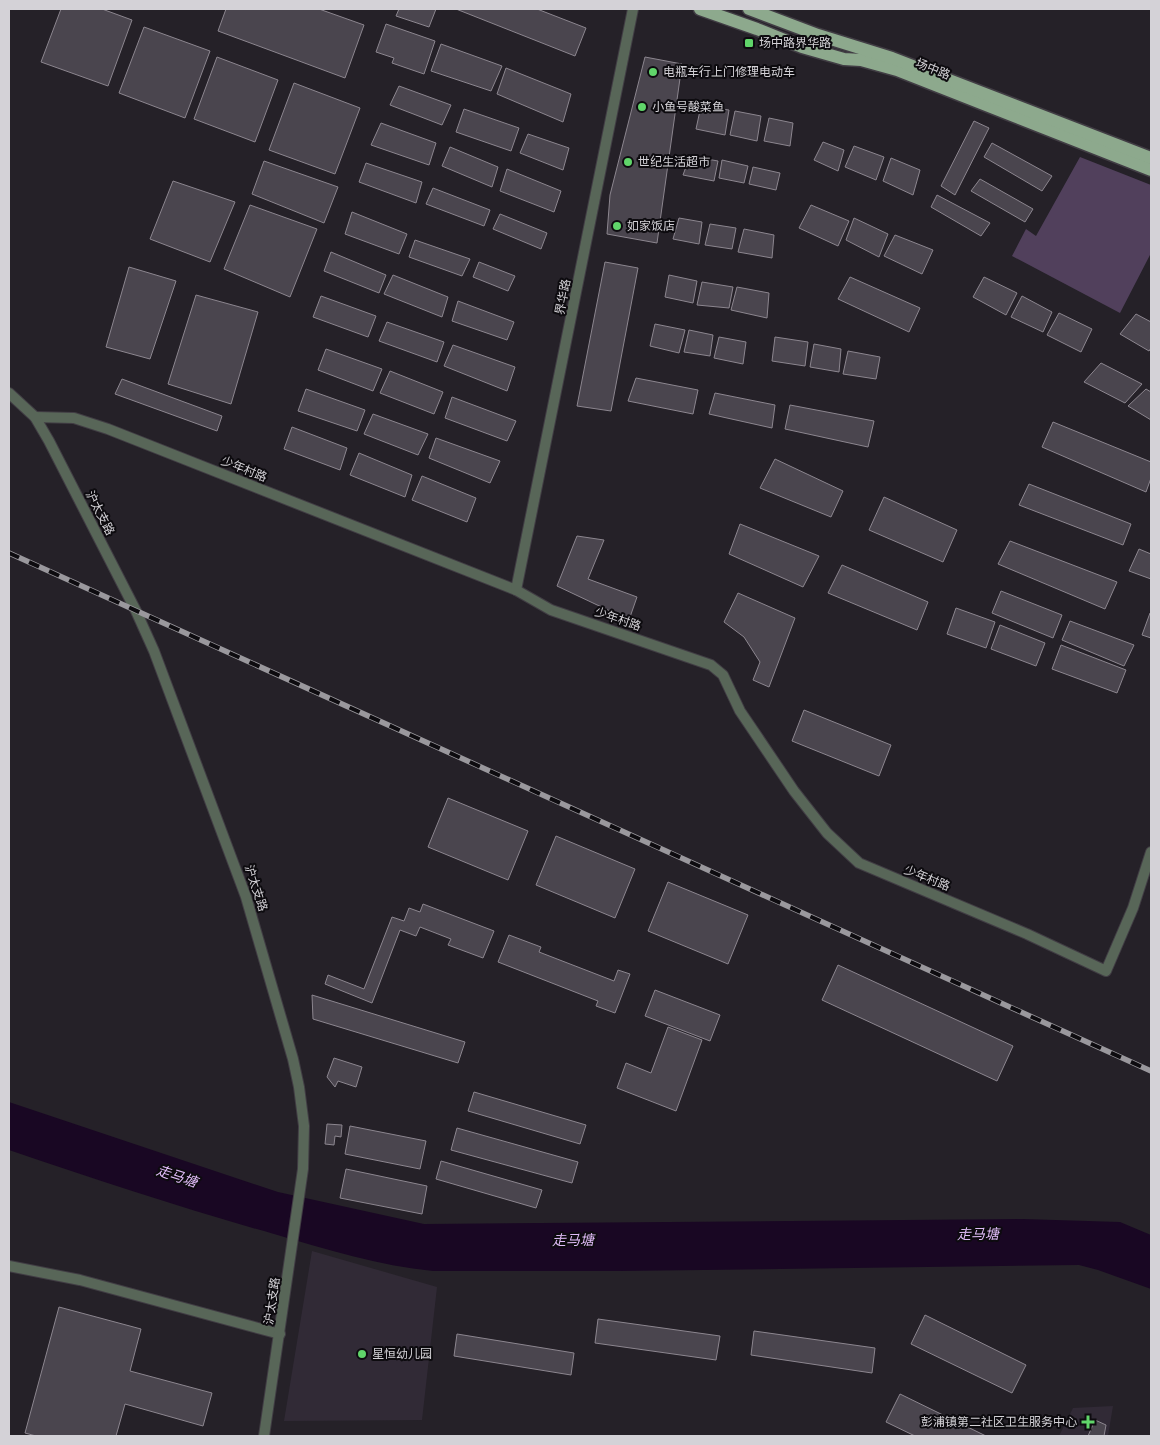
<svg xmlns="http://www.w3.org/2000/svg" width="1160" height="1445" font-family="'Libre Baskerville','Noto Sans SC',serif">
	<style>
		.built { fill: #312a36 }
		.green { fill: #51405c }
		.water { fill: #190723 }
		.building { fill: #4a454e; stroke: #8c868f }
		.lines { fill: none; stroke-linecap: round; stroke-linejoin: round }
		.minor-casing { stroke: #413d44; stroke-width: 12 }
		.tertiary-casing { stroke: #413d44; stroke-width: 12 }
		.primary-casing { stroke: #413d44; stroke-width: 15 }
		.minor { stroke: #586658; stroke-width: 10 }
		.tertiary { stroke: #586658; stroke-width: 10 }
		.primary { stroke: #8da98d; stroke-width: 12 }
		.rail-casing { stroke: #9a989d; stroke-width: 5.5 }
		.rail { stroke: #0d0b0f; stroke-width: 4; stroke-dasharray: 11; stroke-linecap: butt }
		.poi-dot { fill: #60d56a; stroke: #0d0b0f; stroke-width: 2 }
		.labels { text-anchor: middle; stroke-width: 4; stroke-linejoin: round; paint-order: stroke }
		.poi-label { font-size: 12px; fill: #d4d2d7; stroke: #0d0b0f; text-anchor: start }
		.street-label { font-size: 12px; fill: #d4d2d7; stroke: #0d0b0f }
		.water-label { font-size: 14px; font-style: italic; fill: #e0bcf8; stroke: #0d0b0f }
	</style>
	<rect width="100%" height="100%" fill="#252128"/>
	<g class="built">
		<polygon points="312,1251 437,1287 422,1420 284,1421"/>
		<polygon points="1113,1406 1108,1436 1059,1436 1073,1408"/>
	</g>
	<polygon class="green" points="1080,157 1151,185 1151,253 1120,313 1012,256 1026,229 1036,236"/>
	<path class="water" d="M9 1102 278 1192 424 1224 1023 1219 1120 1222 1151 1235V1289L1098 1270 1079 1265 621 1271H433C379 1266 326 1249 274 1234 185 1209 97 1180 9 1150Z"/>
	<g class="building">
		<polygon points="61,9 102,9 132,20 108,86 41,62"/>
		<polygon points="226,9 319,9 364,25 345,78 218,31"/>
		<polygon points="399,9 436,9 429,27 396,16"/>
		<polygon points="456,9 537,9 586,28 575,56"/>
		<polygon points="386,24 435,41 424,74 392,63 394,58 376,52"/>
		<polygon points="144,27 210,51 185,118 119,93"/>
		<polygon points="441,44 502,66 491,91 431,71"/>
		<polygon points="217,57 278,80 255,142 194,119"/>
		<polygon points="645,57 682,64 657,243 607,234 610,195"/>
		<polygon points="506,68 571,94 563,122 497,94"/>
		<polygon points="294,83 360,108 335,174 269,150"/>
		<polygon points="399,86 451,105 442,125 390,105"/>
		<polygon points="701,106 729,110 725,135 696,129"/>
		<polygon points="464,109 519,128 511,151 456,132"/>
		<polygon points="735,111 761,116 757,141 730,135"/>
		<polygon points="769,118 793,123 790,146 764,141"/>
		<polygon points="974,121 989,128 955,195 941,186"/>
		<polygon points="381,123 436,143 429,165 371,145"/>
		<polygon points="528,134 569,148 563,170 520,153"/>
		<polygon points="823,142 844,150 838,171 814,160"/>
		<polygon points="992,143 1052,176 1042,191 984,157"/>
		<polygon points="854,146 884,157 876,180 845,167"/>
		<polygon points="450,147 498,167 492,187 442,166"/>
		<polygon points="690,156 718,161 714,181 683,175"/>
		<polygon points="891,158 920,170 913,195 883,181"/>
		<polygon points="722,160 748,166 744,183 719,178"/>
		<polygon points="264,161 338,187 324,223 252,194"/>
		<polygon points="366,163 422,182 416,203 359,182"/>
		<polygon points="753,167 780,173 776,190 749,184"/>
		<polygon points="507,169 561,191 554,212 500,191"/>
		<polygon points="980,179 1033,209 1025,222 971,191"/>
		<polygon points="173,181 235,202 210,262 150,239"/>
		<polygon points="433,188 490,210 484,226 426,204"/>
		<polygon points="937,195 990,223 981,236 931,207"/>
		<polygon points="250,205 317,229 290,297 224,269"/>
		<polygon points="811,205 849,221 838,246 799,228"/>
		<polygon points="352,212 407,234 399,254 345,234"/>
		<polygon points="500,214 547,233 541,249 493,229"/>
		<polygon points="679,218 702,222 699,244 673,239"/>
		<polygon points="854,218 888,234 879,257 846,240"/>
		<polygon points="710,224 736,228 732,249 705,245"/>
		<polygon points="744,229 774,235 772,258 738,252"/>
		<polygon points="895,235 933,250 922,274 884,256"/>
		<polygon points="415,240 470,259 462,276 409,257"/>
		<polygon points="331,252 386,275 379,293 324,271"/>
		<polygon points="479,262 515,276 508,291 473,277"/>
		<polygon points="605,262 638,268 611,411 577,406"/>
		<polygon points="129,267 176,281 150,359 106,347"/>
		<polygon points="393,275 448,297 442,317 384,294"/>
		<polygon points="669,275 697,281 693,303 665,297"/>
		<polygon points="850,277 920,308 909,332 838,299"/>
		<polygon points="984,277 1017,293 1006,315 973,297"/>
		<polygon points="702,282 733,287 729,308 697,305"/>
		<polygon points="737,287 769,293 767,318 731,310"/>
		<polygon points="196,295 258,312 231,404 168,384"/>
		<polygon points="321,296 376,316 368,337 313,317"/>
		<polygon points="1022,296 1052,312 1043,332 1011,317"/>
		<polygon points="458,301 514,322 507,340 452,321"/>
		<polygon points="1059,313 1092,329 1081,352 1047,335"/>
		<polygon points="1136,314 1151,322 1151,348 1149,351 1120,334"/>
		<polygon points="387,322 444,342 437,362 379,341"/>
		<polygon points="655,324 685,330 679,353 650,346"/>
		<polygon points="689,330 713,335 710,356 684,352"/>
		<polygon points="719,337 746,342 743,364 714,358"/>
		<polygon points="775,337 808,342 805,366 772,361"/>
		<polygon points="814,344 841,349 839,372 810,367"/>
		<polygon points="453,345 515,367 507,391 444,366"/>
		<polygon points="326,349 382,369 373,391 318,370"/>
		<polygon points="848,351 880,357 876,379 843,374"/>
		<polygon points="1101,363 1142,384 1125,403 1084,382"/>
		<polygon points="390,371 443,392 434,414 380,393"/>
		<polygon points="636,378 698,390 693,414 628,401"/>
		<polygon points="122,379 222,416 217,431 115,394"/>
		<polygon points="306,389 365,410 357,431 298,411"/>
		<polygon points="1146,389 1151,392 1151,420 1128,406"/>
		<polygon points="715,393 775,405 772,428 709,414"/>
		<polygon points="452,397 516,421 507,441 445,418"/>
		<polygon points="790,405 874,421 868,447 785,429"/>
		<polygon points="373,414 428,434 418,455 364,434"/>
		<polygon points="1053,422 1151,462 1151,478 1146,492 1042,447"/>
		<polygon points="292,427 347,448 340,470 284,449"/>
		<polygon points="436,438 500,461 490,483 429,458"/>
		<polygon points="359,453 412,475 405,497 350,475"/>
		<polygon points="775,459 843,491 831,517 760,488"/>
		<polygon points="422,476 476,498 467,522 412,500"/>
		<polygon points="1029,484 1131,524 1123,545 1019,505"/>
		<polygon points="884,497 957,530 943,562 869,530"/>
		<polygon points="740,524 819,556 803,587 729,554"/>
		<polygon points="577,536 604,540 588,579 637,597 629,620 557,586"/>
		<polygon points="1010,541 1117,582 1105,609 998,564"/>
		<polygon points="1139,549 1151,554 1151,579 1129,571"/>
		<polygon points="842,565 928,602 917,630 828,593"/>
		<polygon points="1001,591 1062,615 1053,638 992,613"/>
		<polygon points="738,593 795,618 769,687 753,680 760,662 744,637 724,622"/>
		<polygon points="956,608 995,622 986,648 947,634"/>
		<polygon points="1150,613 1151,614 1151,638 1142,635"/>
		<polygon points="1070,621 1134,645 1124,666 1062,640"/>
		<polygon points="1000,625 1045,643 1036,666 991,649"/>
		<polygon points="1061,645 1126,670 1117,693 1052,669"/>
		<polygon points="804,710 891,745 879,776 792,741"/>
		<polygon points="448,798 528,831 508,880 428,847"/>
		<polygon points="556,836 635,869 615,918 536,885"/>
		<polygon points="668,882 748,915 728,964 648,931"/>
		<polygon points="423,904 494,931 483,958 448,945 451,939 420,927 416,936 400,930 372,1003 325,984 328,975 364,989 392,917 404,921 409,908 420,912"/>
		<polygon points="509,935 541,947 539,952 614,981 618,970 630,974 615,1013 596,1006 598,1001 498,962"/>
		<polygon points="838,965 1013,1046 997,1081 822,1000"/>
		<polygon points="655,990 720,1015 710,1041 645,1016"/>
		<polygon points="312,995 465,1042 458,1063 313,1019"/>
		<polygon points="668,1027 702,1040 676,1111 617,1088 626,1063 651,1073"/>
		<polygon points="334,1058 362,1067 356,1087 338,1081 335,1087 327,1077"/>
		<polygon points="474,1092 586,1125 580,1144 468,1111"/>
		<polygon points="327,1124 342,1125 341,1137 335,1136 334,1145 325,1144"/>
		<polygon points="350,1126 426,1141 420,1169 345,1154"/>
		<polygon points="457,1128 578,1162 572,1183 451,1150"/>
		<polygon points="441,1161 542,1190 536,1208 436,1179"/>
		<polygon points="346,1169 427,1186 422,1214 340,1198"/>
		<polygon points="59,1307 141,1329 130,1371 212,1393 203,1426 125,1404 116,1436 36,1436 25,1433"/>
		<polygon points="925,1315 1026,1365 1012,1393 911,1344"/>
		<polygon points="598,1319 720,1336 716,1360 595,1343"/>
		<polygon points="754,1331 875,1348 872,1373 751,1355"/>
		<polygon points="457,1334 574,1353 571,1375 454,1356"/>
		<polygon points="900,1394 986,1436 915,1436 886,1422"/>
		<polygon points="1095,1420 1106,1425 1104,1436 1088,1436"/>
	</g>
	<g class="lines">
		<defs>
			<g id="minor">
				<polyline points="35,417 74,418 108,429 516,590 551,610 711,665 723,675 740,711 794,791 827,833 859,863 1027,934 1106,971 1133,908 1151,852"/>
				<polyline points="516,590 633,9"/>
				<polyline points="9,1266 80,1280 280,1334"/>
			</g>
			<polyline id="tertiary" points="9,393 35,417 49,441 136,611 154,651 246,897 293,1059 299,1087 304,1126 303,1169 264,1436"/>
			<g id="primary">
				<polyline points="700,9 757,29 802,47 844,59 861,60 897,70 1151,170"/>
				<polyline points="749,9 818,35 892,58 1151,158"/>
			</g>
		</defs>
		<use href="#minor" class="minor-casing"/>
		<use href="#tertiary" class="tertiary-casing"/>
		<use href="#primary" class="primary-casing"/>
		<use href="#minor" class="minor"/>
		<use href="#tertiary" class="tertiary"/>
		<use href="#primary" class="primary"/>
		<defs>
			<polyline id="rail" points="9,553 1151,1071"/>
		</defs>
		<use href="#rail" class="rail-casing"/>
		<use href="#rail" class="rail"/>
	</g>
	<g class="poi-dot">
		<rect x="744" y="38" width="10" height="10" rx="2.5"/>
		<circle cx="653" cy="72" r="5"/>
		<circle cx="642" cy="107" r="5"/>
		<circle cx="628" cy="162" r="5"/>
		<circle cx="617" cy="226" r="5"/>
		<circle cx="362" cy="1354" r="5"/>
		<path d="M1085.5 1414.5h5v5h5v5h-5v5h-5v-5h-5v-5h5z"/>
	</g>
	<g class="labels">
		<g class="poi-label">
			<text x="759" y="47">场中路界华路</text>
			<text x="663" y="76">电瓶车行上门修理电动车</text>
			<text x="652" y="111">小鱼号酸菜鱼</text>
			<text x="638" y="166">世纪生活超市</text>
			<text x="627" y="230">如家饭店</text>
			<text x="372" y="1358">星恒幼儿园</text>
			<text x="1077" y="1426" text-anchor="end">彭浦镇第二社区卫生服务中心</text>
		</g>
		<g class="street-label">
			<text transform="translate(933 69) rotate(22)" y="4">场中路</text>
			<text transform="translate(563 297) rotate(-79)" y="4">界华路</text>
			<text transform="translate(244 469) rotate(22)" y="4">少年村路</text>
			<text transform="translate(100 513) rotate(63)" y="4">沪太支路</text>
			<text transform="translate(618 619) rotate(19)" y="4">少年村路</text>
			<text transform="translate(927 878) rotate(22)" y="4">少年村路</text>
			<text transform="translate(256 888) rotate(72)" y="4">沪太支路</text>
			<text transform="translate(272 1301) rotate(-82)" y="4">沪太支路</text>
		</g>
		<g class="water-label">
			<text transform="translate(177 1176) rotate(18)" y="5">走马塘</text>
			<text transform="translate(978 1234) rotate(-1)" y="5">走马塘</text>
			<text transform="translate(573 1240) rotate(-1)" y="5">走马塘</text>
		</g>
	</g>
	<rect width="1160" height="1445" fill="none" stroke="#d4d2d7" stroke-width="20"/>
</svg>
